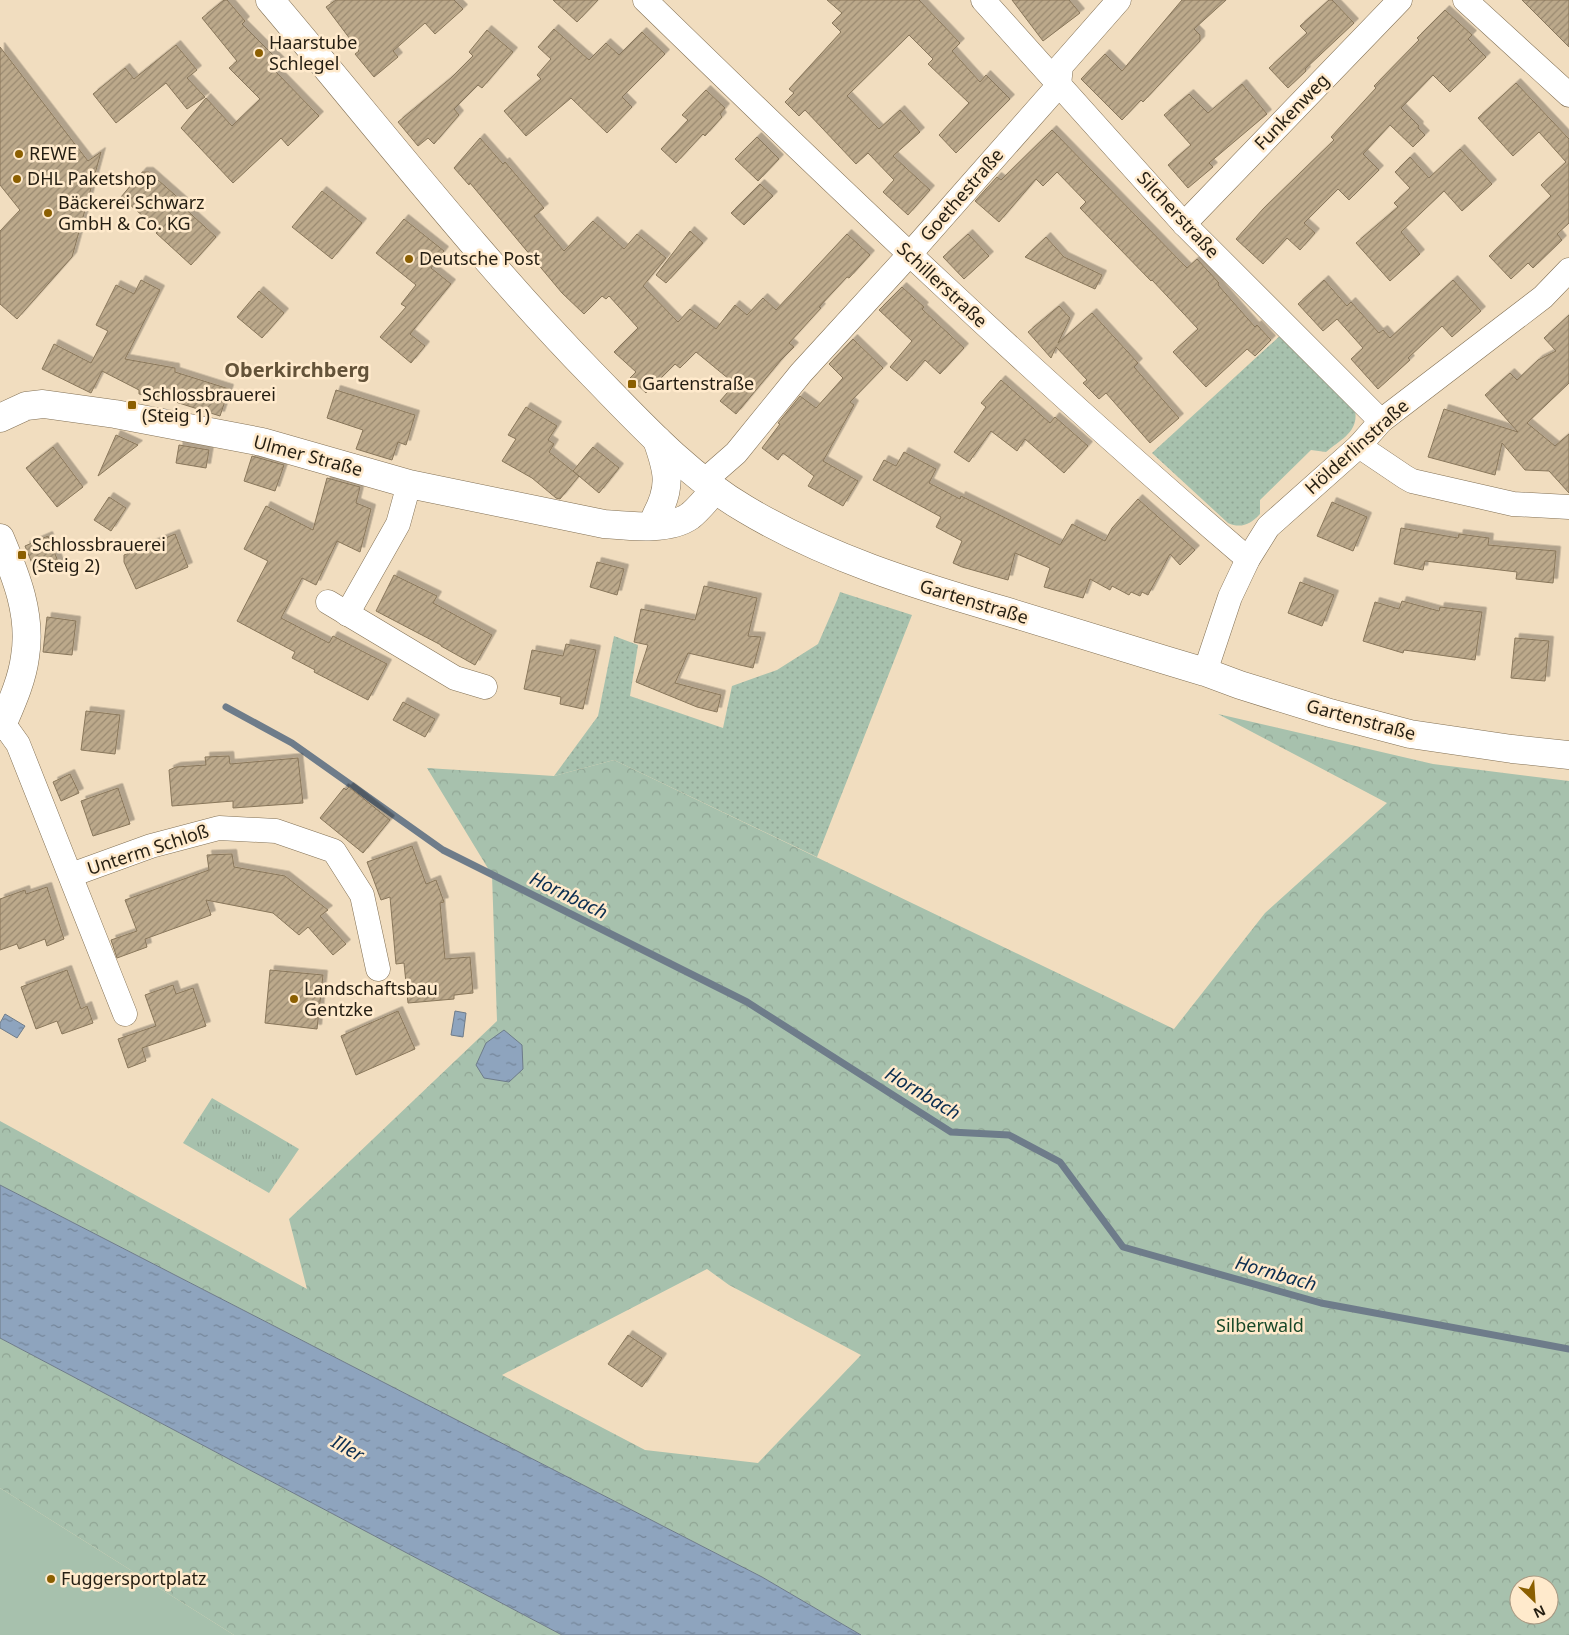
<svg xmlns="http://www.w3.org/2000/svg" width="1569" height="1635" font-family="'Noto Sans',sans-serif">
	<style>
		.grass { fill: url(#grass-dots) }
		.forest { fill: url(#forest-crowns); fill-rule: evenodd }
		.park { fill: url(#park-tufts) }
		.pitch { fill: #a7c1ad }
		.water { fill: url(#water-ripples); stroke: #6e7c8a }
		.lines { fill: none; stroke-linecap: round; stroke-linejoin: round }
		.stream { stroke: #6e7c8a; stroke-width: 7 }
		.building { fill: url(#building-hatch); stroke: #89775b; filter: url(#shadow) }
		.minor-casing { stroke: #827054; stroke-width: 25 }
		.secondary-casing { stroke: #827054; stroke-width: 29 }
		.minor { stroke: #fff; stroke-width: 24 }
		.secondary { stroke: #fff; stroke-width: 28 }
		.poi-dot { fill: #8b5f01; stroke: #ffeacc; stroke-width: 2 }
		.labels { text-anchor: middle; stroke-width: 5; stroke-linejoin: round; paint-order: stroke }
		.poi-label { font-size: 18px; fill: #251e12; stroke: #ffeacc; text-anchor: start }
		.street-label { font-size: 18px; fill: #251e12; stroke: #ffeacc }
		.park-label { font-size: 18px; fill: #184828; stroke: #ffeacc }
		.water-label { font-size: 19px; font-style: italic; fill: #0a2d50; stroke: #ffeacc }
		.quarter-label { font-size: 20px; font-weight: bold; fill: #645339; stroke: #ffeacc }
	</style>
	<defs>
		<pattern id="grass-dots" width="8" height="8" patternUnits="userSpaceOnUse" patternTransform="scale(1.25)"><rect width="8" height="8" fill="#a7c1ad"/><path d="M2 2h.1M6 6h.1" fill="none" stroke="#90a594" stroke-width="1.8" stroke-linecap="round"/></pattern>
		<pattern id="forest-crowns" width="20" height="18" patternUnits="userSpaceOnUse" patternTransform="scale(1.25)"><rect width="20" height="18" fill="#a7c1ad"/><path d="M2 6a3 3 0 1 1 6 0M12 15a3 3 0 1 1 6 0" fill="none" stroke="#90a594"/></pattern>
		<pattern id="park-tufts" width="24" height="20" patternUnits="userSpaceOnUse" patternTransform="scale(1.25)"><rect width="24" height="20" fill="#a7c1ad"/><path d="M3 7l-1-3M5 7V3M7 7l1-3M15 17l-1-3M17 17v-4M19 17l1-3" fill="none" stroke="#90a594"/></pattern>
		<pattern id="water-ripples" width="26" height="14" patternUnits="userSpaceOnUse" patternTransform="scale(1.25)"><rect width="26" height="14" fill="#8ea4be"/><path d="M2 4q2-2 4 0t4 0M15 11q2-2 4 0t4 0" fill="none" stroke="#748599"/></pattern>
		<pattern id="building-hatch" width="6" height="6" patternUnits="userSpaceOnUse" patternTransform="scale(1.25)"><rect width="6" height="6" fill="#bca98b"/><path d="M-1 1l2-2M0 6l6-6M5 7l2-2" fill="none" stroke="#998970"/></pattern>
		<filter id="shadow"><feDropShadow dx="4.5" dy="-4.5" stdDeviation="0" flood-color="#0004"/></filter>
	</defs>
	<rect width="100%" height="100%" fill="#f1ddbf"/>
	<g class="grass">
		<path d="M1283 333 1355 410C1359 432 1341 439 1326 452L1311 450 1260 500V514C1251 524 1241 529 1228 523L1152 453Z"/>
		<polygon points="840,592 912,615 817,857 614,760 554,776 598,716 614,636 638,645 630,696 723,728 732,686 777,670 818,644 838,598"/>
	</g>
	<g class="forest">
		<path d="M1218 714 1433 764 1569 781V1635H861L762 1577 0 1185V1121L307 1289 289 1219 497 1021 492 875 427 768 554 776 614 760 1174 1029 1265 913 1387 803ZM707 1269 729 1285 861 1355 758 1463 645 1450 502 1375ZM1519 1585H1549V1615H1519Z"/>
		<polygon points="0,1338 562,1635 234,1635 0,1488"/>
	</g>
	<polygon class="park" points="212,1098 299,1149 269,1193 183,1143"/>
	<polygon class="pitch" points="0,1488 234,1635 0,1635"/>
	<g class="water">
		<polygon points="455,1011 466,1013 463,1037 451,1035"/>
		<polygon points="5,1014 25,1026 17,1038 0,1028 0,1023"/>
		<polygon points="504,1030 522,1045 523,1069 509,1082 484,1078 476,1065 486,1043"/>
		<polygon points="0,1185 762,1577 861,1635 562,1635 0,1338"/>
	</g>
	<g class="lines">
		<polyline class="stream" points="226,707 292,743 443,850 747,1002 951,1132 1009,1135 1060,1162 1123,1247 1321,1303 1569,1349"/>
	</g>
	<g class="building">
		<polygon points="224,0 227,0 245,21 242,24 282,64 275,71 319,116 288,146 281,138 233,183 181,128 206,98 232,126 260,99 229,68 237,61 202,18"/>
		<polygon points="336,0 454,0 463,9 435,34 425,23 393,51 398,57 374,77 355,54 359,51 326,7"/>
		<polygon points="553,0 598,0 577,22"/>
		<polygon points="827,0 919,0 960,43 952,51 980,82 986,75 1010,99 956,153 939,135 969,103 928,64 933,59 909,35 847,96 879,129 900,110 920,132 893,156 930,190 908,215 883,192 894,180 868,153 856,164 805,110 799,116 785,102 794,93 789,89 841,32 832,23 842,13"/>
		<polygon points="1012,0 1069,0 1080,13 1043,41"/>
		<polygon points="1182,0 1226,0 1194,29 1200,35 1200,41 1143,102 1141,100 1122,120 1081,79 1105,54 1122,71"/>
		<polygon points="1329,0 1332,0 1354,23 1305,69 1306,71 1288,88 1269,68 1307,33 1300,26"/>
		<polygon points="1522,0 1569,0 1569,47"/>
		<polygon points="1445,10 1472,35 1468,39 1486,57 1450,92 1433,75 1401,108 1419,126 1418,128 1425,135 1413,147 1390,125 1363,154 1379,170 1349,200 1338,189 1304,223 1315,233 1300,250 1287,238 1263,264 1236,239 1263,209 1334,140 1331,137 1376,88 1374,86 1419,40 1417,38"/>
		<polygon points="554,29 589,60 606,43 619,55 642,32 665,54 622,97 632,107 607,133 571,98 526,136 504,111 541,79 537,75 551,59 538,47"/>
		<polygon points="487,30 513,52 482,88 478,85 454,109 459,115 434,144 428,138 418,146 398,122 451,78 473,56 469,52"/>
		<polygon points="176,45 197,70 187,78 205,97 187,109 166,83 116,123 93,94 125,68 134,79"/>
		<polygon points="0,47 88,161 101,152 72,257 17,319 0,304 0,231 20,210 0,185"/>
		<polygon points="1516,83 1569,139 1569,223 1557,234 1562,240 1533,268 1528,263 1511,279 1489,256 1551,196 1541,185 1566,162 1539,132 1513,156 1478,118"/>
		<polygon points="1242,84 1267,114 1209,163 1213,167 1188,188 1168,165 1191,145 1164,115 1189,94 1208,113"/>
		<polygon points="706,90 725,108 720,114 722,117 705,136 703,134 676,163 661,149 688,120 682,115"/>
		<polygon points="1052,130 1187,268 1197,259 1219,283 1218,285 1255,327 1257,325 1271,340 1255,356 1247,349 1206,387 1173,352 1198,329 1152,280 1151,281 1080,208 1086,202 1057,172 1043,186 1036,179 999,222 975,201 997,177 1001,180"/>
		<polygon points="757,137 779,159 758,181 735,159"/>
		<polygon points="480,138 503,164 505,162 544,208 534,216 564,251 593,221 624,249 637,234 666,258 643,286 678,322 690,309 716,329 735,305 747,315 763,298 776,310 847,234 870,255 849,278 847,277 819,307 821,308 789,343 794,347 781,360 736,414 720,401 735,384 696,352 680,368 675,364 646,393 630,378 636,372 614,352 638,328 609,296 606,299 602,296 584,314 562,293 470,183 469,185 454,168"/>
		<polygon points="1460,149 1492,184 1462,211 1444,191 1401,232 1420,254 1390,281 1356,243 1398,207 1394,203 1410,188 1395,172 1410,157 1429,178"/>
		<polygon points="142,172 149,172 183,202 181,205 216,237 191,265 156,233 159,230 121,197"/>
		<polygon points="760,184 773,196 744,225 731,213"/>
		<polygon points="322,191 362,223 332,259 292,227"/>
		<polygon points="404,219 444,251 431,268 451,284 410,334 425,346 411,363 380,337 406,307 401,304 416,285 376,253"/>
		<polygon points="690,231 703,243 666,283 656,275"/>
		<polygon points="968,234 989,256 964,279 943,257"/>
		<polygon points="1046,237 1064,257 1102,275 1095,289 1025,257"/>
		<polygon points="141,280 160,290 125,359 175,368 175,372 229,389 220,416 163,398 139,394 139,390 102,371 91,393 42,369 54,344 91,363 108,331 96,325 116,285 134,294"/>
		<polygon points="1324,280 1347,306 1351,302 1379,333 1383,330 1390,338 1453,280 1481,311 1452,337 1442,326 1408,358 1410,360 1378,389 1351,359 1363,348 1337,319 1323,331 1298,304"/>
		<polygon points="902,287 924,307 922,309 964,348 940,374 925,360 907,381 890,367 912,341 879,310"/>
		<polygon points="259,291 284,313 262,338 237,317"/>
		<polygon points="1059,306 1070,318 1058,343 1092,313 1138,363 1134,367 1179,418 1150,443 1106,393 1099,399 1083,383 1087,380 1056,347 1051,358 1028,332"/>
		<polygon points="1569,315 1569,383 1527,423 1555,446 1569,434 1569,493 1549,471 1525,470 1502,443 1495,475 1428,457 1444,409 1518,432 1485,395 1510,373 1517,380 1538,360 1556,351 1544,338"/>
		<polygon points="853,339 883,368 850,402 854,405 823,461 858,481 843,506 808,486 814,476 783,453 778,460 762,448 780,424 778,423 800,396 816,408 843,378 829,364"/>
		<polygon points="1001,380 1050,423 1055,417 1088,446 1064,473 1025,439 1017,451 991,431 969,462 954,452 986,407 981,403"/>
		<polygon points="336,390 415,415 406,445 398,442 392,460 356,449 363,430 327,418"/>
		<polygon points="526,407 557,426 548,440 554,444 549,452 579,476 560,499 556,498 532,478 502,461 516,439 508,435"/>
		<polygon points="116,435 138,445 98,476"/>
		<polygon points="179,445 209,450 206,468 176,463"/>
		<polygon points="53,447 83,487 57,507 26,468"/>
		<polygon points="593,447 619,468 599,493 573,471"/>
		<polygon points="904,452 936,469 929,483 960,499 961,496 1060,545 1072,524 1105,541 1112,528 1138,499 1195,550 1180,565 1170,554 1148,595 1142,592 1140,596 1131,592 1129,595 1112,586 1110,590 1090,579 1083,598 1044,587 1050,568 1015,553 1008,580 962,567 953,563 962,541 936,527 941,517 873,480 884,460 896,466"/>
		<polygon points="252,456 284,465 275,491 244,481"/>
		<polygon points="327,478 360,487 356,503 371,509 360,552 337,541 316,585 302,578 281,618 329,643 333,636 387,664 368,700 314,672 315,670 292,658 295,652 237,621 268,561 244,549 266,506 313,530"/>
		<polygon points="109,497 126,508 111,531 94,520"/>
		<polygon points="1332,502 1367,517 1353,551 1317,536"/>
		<polygon points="1401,528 1458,538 1459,534 1489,538 1488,545 1556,551 1553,583 1516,579 1517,572 1425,561 1423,570 1394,564"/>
		<polygon points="175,534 188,567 136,589 124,562 124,555"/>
		<polygon points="48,536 59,564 36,573 25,546"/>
		<polygon points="597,562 624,569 617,595 590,587"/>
		<polygon points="394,575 437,596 433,603 492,635 475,665 441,646 441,645 376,611"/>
		<polygon points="1300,582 1334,595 1322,626 1288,613"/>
		<polygon points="704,586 757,598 748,636 761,637 753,668 688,653 675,683 721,695 717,712 697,707 636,682 648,645 634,642 641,609 695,620"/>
		<polygon points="1402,601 1439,611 1440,607 1482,612 1475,660 1404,650 1403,653 1363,641 1375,602 1399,609"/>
		<polygon points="47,617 76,621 72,655 43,652"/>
		<polygon points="1515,638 1549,641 1545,681 1511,678"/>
		<polygon points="566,644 596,650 583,709 560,704 561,697 524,689 532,650 563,656"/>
		<polygon points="403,702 435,719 425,737 393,720"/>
		<polygon points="86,711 120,715 115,754 81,750"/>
		<polygon points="229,756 230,764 298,758 303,803 233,808 233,801 172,806 169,770 176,767 206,765 205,757"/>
		<polygon points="70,774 79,793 61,801 53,782"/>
		<polygon points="349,787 390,820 363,853 320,818 344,788 346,790"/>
		<polygon points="118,788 130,824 93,836 81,801"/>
		<polygon points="412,846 426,884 436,880 444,902 440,903 445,959 470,957 473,993 454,995 454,999 408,1003 404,963 396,964 390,897 381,900 367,862"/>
		<polygon points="232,854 234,867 285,876 328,910 320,916 346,944 333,955 308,927 299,935 273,913 206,900 211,915 145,939 147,947 117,958 111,940 137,931 125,900 209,870 207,855"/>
		<polygon points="47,887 64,939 47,946 45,939 19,949 17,944 0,950 0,899 25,890 26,894"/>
		<polygon points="67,970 81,1009 87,1006 93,1023 62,1034 57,1021 36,1029 21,987"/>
		<polygon points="270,970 323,975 317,1029 265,1023"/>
		<polygon points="173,985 176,994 193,988 206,1026 142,1048 146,1061 128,1068 118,1039 156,1026 145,995"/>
		<polygon points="398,1011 415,1049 356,1075 341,1036"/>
		<polygon points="628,1335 662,1358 642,1387 608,1364"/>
	</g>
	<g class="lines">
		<defs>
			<g id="minor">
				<path d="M645 0C841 191 1040 381 1248 559"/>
				<polyline points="983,0 1184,224 1381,421"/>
				<polyline points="1465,0 1569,95"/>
				<polyline points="1184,224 1400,0"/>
				<polyline points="1359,446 1405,477 1412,481 1513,504 1569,507"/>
				<polyline points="704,481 736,453 801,373 909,255 1059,85 1061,66 1119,0"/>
				<polyline points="328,602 455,678 485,687"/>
				<polyline points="347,614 398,524 409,484"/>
				<polyline points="1205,672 1230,597 1248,559 1268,527 1359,446 1381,421 1543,297 1569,270"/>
				<polyline points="3,723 18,744 125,1014"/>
				<polyline points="71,875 151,846 219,828 276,831 334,851 362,895 378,969"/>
			</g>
			<g id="secondary">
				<path d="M270 0C377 126 478 257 593 375 640 423 687 475 745 509 825 557 915 585 1005 611 1071 631 1138 652 1205 672L1240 685 1330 713 1410 734 1512 749 1569 755"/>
				<path d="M0 418 26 406 43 404 115 414 262 442 409 484 604 524C629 526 669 531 690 516 699 509 707 498 715 490"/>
				<path d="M656 516C672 486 668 471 657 440"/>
				<path d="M0 538C16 576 32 615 25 657 22 680 12 702 3 723L0 726"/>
			</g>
		</defs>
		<use href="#minor" class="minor-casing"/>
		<use href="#secondary" class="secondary-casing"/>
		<use href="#minor" class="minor"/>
		<use href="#secondary" class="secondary"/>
	</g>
	<g class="poi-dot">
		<circle cx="259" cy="53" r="5"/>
		<circle cx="19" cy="154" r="5"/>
		<circle cx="17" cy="179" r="5"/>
		<circle cx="48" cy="213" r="5"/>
		<circle cx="409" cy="259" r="5"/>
		<rect x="627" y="379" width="10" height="10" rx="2.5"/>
		<rect x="127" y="400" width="10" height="10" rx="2.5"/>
		<rect x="17" y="550" width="10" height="10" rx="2.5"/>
		<circle cx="294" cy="999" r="5"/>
		<circle cx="51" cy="1579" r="5"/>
	</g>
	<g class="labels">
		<g class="poi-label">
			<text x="269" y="49">Haarstube<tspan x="269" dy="21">Schlegel</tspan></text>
			<text x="29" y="160">REWE</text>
			<text x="27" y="185">DHL Paketshop</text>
			<text x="58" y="209">Bäckerei Schwarz<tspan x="58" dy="21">GmbH &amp; Co. KG</tspan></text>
			<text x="419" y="265">Deutsche Post</text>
			<text x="642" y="390">Gartenstraße</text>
			<text x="142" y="401">Schlossbrauerei<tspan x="142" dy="21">(Steig 1)</tspan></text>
			<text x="32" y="551">Schlossbrauerei<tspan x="32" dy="21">(Steig 2)</tspan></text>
			<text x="304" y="995">Landschaftsbau<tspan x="304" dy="21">Gentzke</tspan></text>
			<text x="61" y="1585">Fuggersportplatz</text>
		</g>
		<g class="street-label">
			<text transform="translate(1292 112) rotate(-46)" y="6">Funkenweg</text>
			<text transform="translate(962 195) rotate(-49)" y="6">Goethestraße</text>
			<text transform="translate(1178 215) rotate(47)" y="6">Silcherstraße</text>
			<text transform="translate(942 285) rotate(43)" y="6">Schillerstraße</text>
			<text transform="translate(1357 447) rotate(-42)" y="6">Hölderlinstraße</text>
			<text transform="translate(308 456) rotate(15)" y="6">Ulmer Straße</text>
			<text transform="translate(974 602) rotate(17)" y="6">Gartenstraße</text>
			<text transform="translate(1361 720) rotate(15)" y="6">Gartenstraße</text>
			<text transform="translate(148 850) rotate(-18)" y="6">Unterm Schloß</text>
		</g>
		<g class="park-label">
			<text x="1260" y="1332">Silberwald</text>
		</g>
		<g class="water-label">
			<text transform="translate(569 895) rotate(26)" y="7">Hornbach</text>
			<text transform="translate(923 1093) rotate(31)" y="7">Hornbach</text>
			<text transform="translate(1276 1273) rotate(16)" y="7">Hornbach</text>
			<text transform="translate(348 1448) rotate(29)" y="7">Iller</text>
		</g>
		<g class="quarter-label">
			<text x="297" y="377">Oberkirchberg</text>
		</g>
	</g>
	<g transform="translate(1534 1600) rotate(155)"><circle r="24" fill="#ffeacc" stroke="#a89882"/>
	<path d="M0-4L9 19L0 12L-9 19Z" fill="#8b5f01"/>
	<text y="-8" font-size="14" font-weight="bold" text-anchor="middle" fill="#251e12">N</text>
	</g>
</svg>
